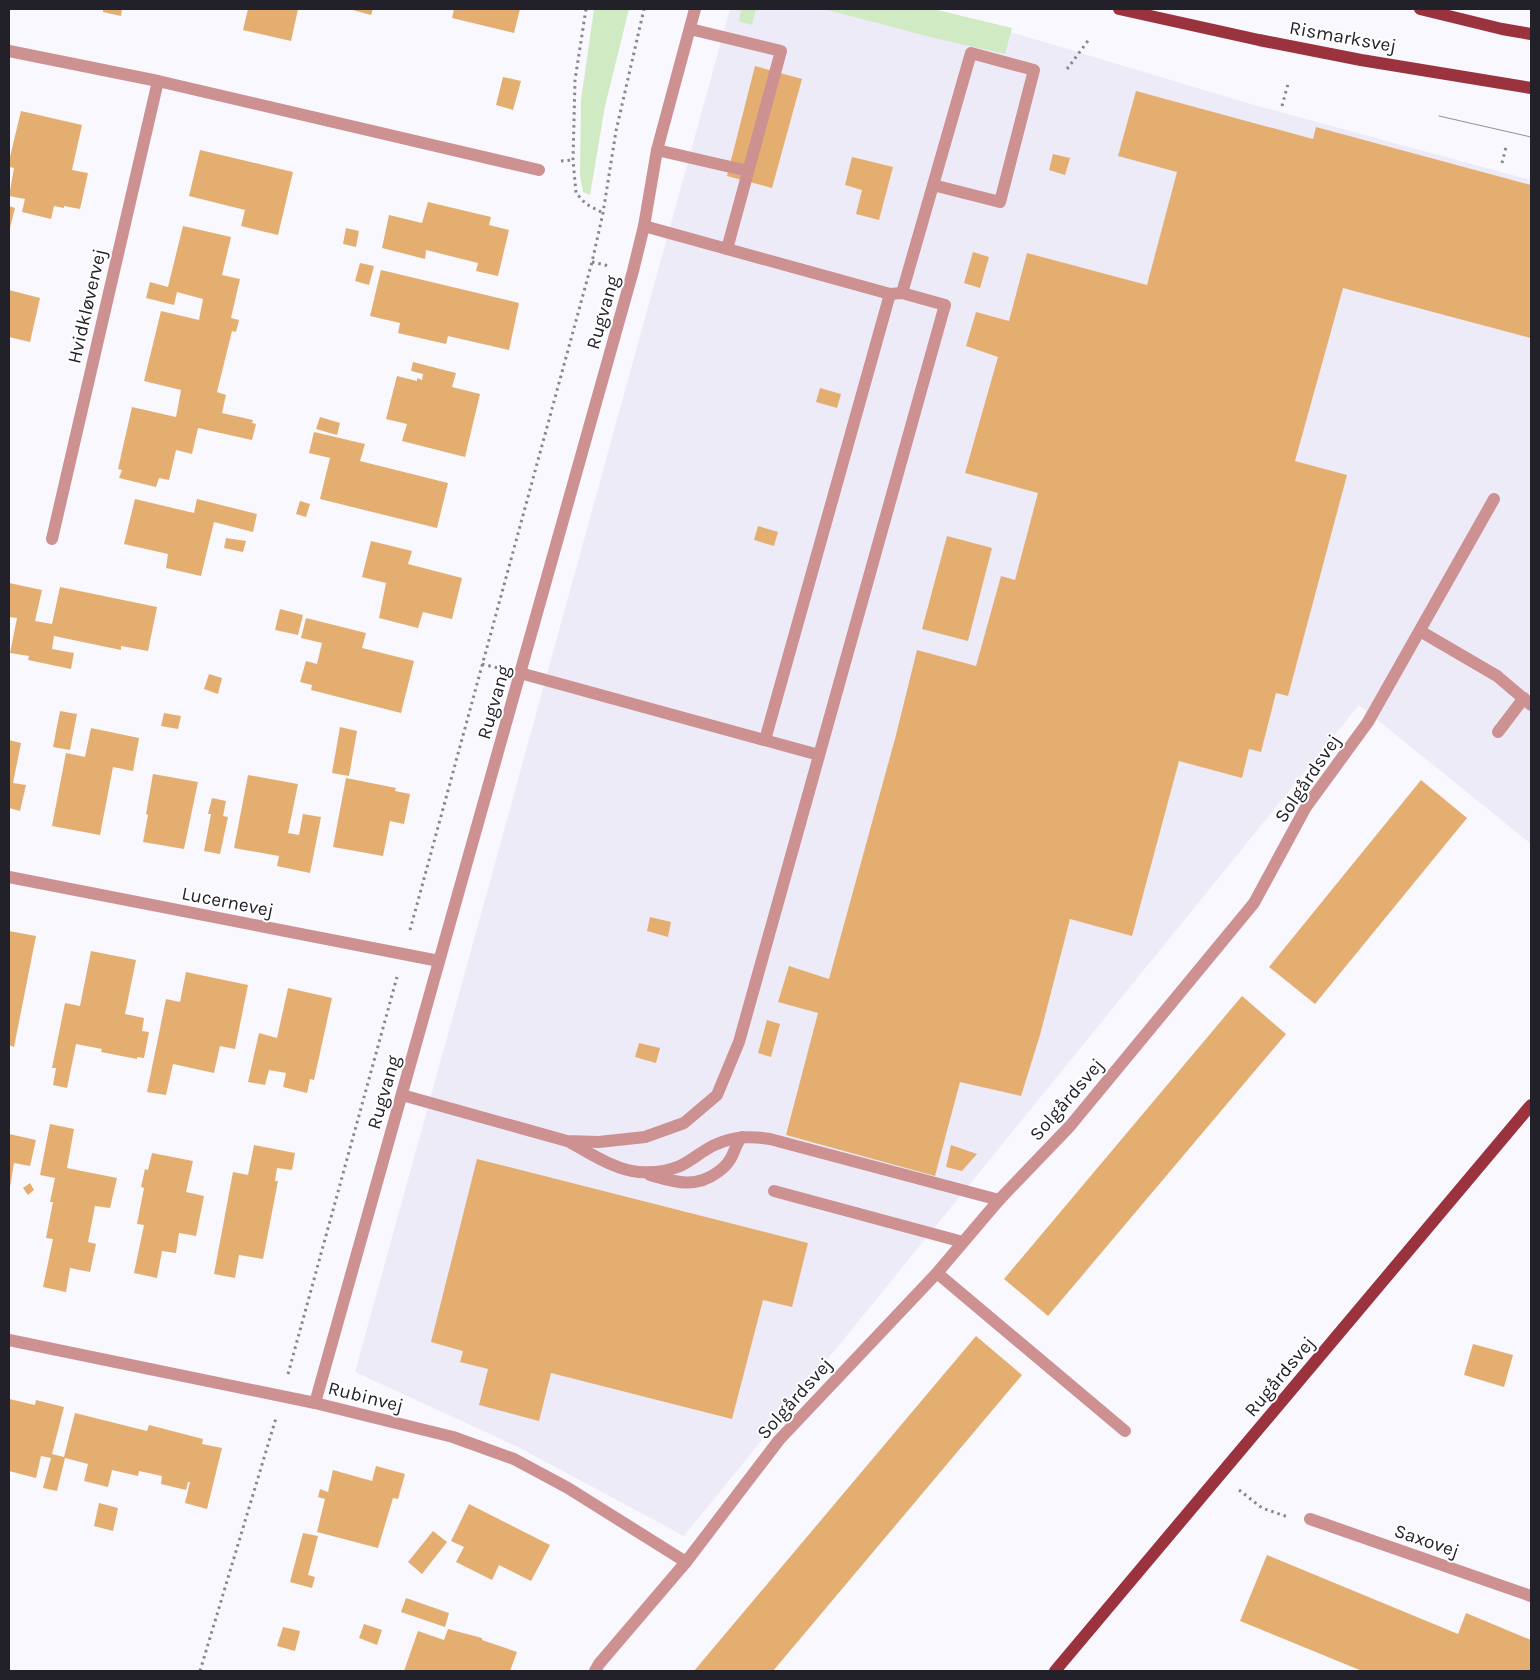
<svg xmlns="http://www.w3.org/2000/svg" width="1540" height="1680" font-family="Karla,sans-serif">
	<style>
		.built { fill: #edebf8 }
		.green { fill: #d0ebc3 }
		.building { fill: #e5ae71 }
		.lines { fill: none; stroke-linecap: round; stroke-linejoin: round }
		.path { stroke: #88878f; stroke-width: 3; stroke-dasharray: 2.5 4; stroke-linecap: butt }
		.minor { stroke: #cd9192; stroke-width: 12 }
		.major { stroke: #9b333f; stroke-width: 12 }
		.tram { stroke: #919097; stroke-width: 1 }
		.labels { text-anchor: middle; stroke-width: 4; stroke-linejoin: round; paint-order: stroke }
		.street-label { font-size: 19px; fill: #22212a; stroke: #fff }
	</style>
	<rect width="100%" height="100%" fill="#f9f8fe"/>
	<polygon class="built" points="730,9 934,9 1254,105 1531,180 1531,844 1359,705 684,1536 518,1447 355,1372"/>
	<g class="green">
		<polygon points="594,9 629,9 605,106 590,195 583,192 580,175 581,100"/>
		<polygon points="741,9 756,9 752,25 739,21"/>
		<polygon points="824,9 933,9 1012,28 1005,54 934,38"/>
	</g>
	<g class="building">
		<polygon points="103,9 122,9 121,16 103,12"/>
		<polygon points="248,9 298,9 291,41 243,30"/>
		<polygon points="349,9 373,9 371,15"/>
		<polygon points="454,9 520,9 514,33 452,18"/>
		<polygon points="755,66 802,79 772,188 727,176"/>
		<polygon points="503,77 521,81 513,110 496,105"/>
		<polygon points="1136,91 1313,139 1316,127 1531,185 1531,338 1343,288 1295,461 1347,475 1288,696 1276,693 1261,752 1249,749 1242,778 1179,761 1132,936 1070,919 1040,1035 1021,1096 960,1082 935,1176 786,1135 818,1013 778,1002 789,966 829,979 896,735 917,650 976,666 1001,576 1015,580 1038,493 965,473 998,357 966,346 976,312 1009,321 1027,253 1147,285 1177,172 1118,156"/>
		<polygon points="21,111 82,125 72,170 88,173 80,209 64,206 64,208 54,206 51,219 22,212 25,199 9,196 14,168 9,167 9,161"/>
		<polygon points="200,150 293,172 278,235 241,226 245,210 189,196"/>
		<polygon points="1053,154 1070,158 1065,175 1049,170"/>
		<polygon points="852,157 893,167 879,220 856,214 862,190 845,185"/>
		<polygon points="428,202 491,217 489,225 509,230 498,276 476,271 478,263 426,250 425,259 382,248 389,215 422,223"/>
		<polygon points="9,206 15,208 9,232"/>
		<polygon points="183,226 231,237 222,275 240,279 231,318 239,320 236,332 232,331 217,392 226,395 222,413 253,420 252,423 256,424 252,440 198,428 192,454 176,450 169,480 159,478 156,487 119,478 122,470 118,469 132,407 176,417 181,390 144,381 161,311 199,320 203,299 177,292 174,305 146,298 150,282 168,287"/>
		<polygon points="346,228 359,231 356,247 343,244"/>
		<polygon points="973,252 989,257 980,288 964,283"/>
		<polygon points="360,263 374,266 369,285 355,281"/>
		<polygon points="381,270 519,303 509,350 448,336 446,344 398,333 400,323 370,316"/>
		<polygon points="9,290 40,298 30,342 9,337"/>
		<polygon points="413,362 456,373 452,387 480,394 465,457 402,441 407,424 386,419 397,376 417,381 417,378 422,380 423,374 411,371"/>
		<polygon points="820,388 841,394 837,408 816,402"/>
		<polygon points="320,417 340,423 337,435 316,429"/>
		<polygon points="314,432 365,444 360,461 448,483 437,528 320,499 330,458 309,453"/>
		<polygon points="135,499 194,513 197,499 257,514 253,532 214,522 201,576 166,568 168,554 124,544"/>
		<polygon points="300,501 310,504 306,517 296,514"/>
		<polygon points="758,526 778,532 774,546 754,540"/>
		<polygon points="947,536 992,548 968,641 922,629"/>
		<polygon points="226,538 246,541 243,552 224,548"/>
		<polygon points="371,541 412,551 408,564 462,578 452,619 423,612 418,628 379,618 386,583 362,577"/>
		<polygon points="9,583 42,590 35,621 52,624 60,587 157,607 148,651 121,646 121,650 54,636 52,649 74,653 71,669 28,660 29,656 10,653 17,618 9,617"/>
		<polygon points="280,609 303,615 298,635 275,630"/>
		<polygon points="306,618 366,633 362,648 414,661 401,713 311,690 312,685 300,682 306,661 317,664 322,643 301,638"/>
		<polygon points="209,674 222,678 218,694 204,689"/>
		<polygon points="60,711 77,714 70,750 53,747"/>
		<polygon points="164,713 181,716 178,729 161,726"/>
		<polygon points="340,727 357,731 349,776 332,773"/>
		<polygon points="91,728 139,738 133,771 113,767 100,835 52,826 66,753 85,757"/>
		<polygon points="9,740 21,743 13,783 26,785 20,811 9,808"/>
		<polygon points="153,774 198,782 184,849 143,842 148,815 146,814"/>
		<polygon points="248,775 298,784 288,833 299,835 303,814 321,817 310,873 277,866 279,856 234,848"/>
		<polygon points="346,778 396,788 395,791 410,794 404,824 390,821 383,856 333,847"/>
		<polygon points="1421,780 1467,818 1315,1004 1269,967"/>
		<polygon points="212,798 226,801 223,816 228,817 220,854 204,851 211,814 208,814"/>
		<polygon points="650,917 671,922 668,937 647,931"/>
		<polygon points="9,931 36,936 14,1047 9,1045"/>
		<polygon points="91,951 136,960 125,1014 144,1018 142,1031 149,1032 144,1058 137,1057 137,1059 101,1052 102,1049 76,1044 67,1088 53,1085 56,1068 52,1068 65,1003 80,1006"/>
		<polygon points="186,972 248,985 235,1049 220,1046 214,1073 173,1064 166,1095 147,1092 166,999 180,1002"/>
		<polygon points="288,988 332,998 314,1080 310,1079 307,1093 283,1087 286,1073 269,1070 265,1085 248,1082 259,1033 277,1038"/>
		<polygon points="1242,996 1286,1034 1048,1316 1004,1279"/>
		<polygon points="767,1020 780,1024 771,1057 758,1053"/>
		<polygon points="639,1043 660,1048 656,1063 635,1057"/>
		<polygon points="50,1124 74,1129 67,1168 117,1178 110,1208 95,1206 88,1242 96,1244 90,1272 70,1268 66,1292 43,1287 53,1239 46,1238 53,1202 50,1202 55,1178 40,1175"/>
		<polygon points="9,1134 36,1140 30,1166 14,1163 10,1187"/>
		<polygon points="254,1145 295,1153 292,1170 277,1168 275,1181 278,1181 263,1259 239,1255 235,1278 214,1274 233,1172 248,1175"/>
		<polygon points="951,1145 977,1154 962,1171 946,1167"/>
		<polygon points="152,1153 193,1161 186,1192 204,1196 196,1236 179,1233 176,1253 162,1251 157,1278 134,1273 144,1225 137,1224 144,1188 141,1187 145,1169 148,1170"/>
		<polygon points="477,1159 808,1243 792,1307 763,1300 732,1419 551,1373 539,1421 479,1405 488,1369 460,1362 463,1351 431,1342"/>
		<polygon points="30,1183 34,1190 28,1195 23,1188"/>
		<polygon points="976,1336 1022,1375 773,1671 694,1671"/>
		<polygon points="1473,1344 1513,1355 1504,1387 1464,1375"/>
		<polygon points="9,1399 35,1405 36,1400 64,1407 52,1454 64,1457 75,1413 147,1431 149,1425 203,1439 202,1444 222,1448 207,1509 185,1503 190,1482 188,1482 186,1490 161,1484 162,1476 139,1471 138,1476 112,1470 108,1487 84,1481 88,1464 65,1458 57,1491 43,1488 51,1458 41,1456 36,1478 9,1471"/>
		<polygon points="376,1466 405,1474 398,1499 393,1498 378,1548 317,1532 325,1499 318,1497 320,1489 328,1492 333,1470 372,1481"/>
		<polygon points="99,1503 118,1508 113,1531 94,1526"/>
		<polygon points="469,1504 550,1545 531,1581 499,1565 492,1580 456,1562 464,1547 451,1541"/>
		<polygon points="433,1531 447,1542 422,1574 408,1562"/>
		<polygon points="303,1533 318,1536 308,1575 315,1577 312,1588 290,1582"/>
		<polygon points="1267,1555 1458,1634 1466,1613 1531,1640 1531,1671 1362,1671 1240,1621"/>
		<polygon points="406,1598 449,1613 445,1627 401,1612"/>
		<polygon points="364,1624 382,1630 377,1645 359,1638"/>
		<polygon points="283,1627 300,1631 295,1651 277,1646"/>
		<polygon points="448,1629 482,1638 482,1640 517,1652 510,1671 404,1671 418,1631 444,1640"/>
	</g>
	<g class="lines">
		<g class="path">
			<polyline points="586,9 575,80 573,160 576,193 586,204 603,213"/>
			<polyline points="1067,69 1090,38"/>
			<polyline points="1282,106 1288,84"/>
			<polyline points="561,161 573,160"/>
			<polyline points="1502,163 1506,147"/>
			<polyline points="592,262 609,266"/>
			<polyline points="482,664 498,668"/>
			<polyline points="410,930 592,262 603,213 616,131 644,9"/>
			<polyline points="288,1374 397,977"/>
			<polyline points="1239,1490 1262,1508 1288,1517"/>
			<polyline points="200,1671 276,1418"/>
		</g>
		<g class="minor">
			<polyline points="690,29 781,51 727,249"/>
			<polyline points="9,51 158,81 539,170"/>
			<polyline points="657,150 748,171"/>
			<polyline points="902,293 971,53 1034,70 1000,202 933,185"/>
			<polyline points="52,539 158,81"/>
			<polyline points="1420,631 1497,676 1531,705"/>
			<polyline points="520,673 819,755"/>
			<polyline points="1498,732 1524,698"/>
			<polyline points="765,740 890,294"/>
			<polyline points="9,877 439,961"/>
			<polyline points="402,1095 567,1141 599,1142 645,1137 684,1123 717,1095 739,1042 941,319 945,305 902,293 890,294 644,226"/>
			<path d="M571 1143C592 1154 615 1170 639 1172 652 1173 668 1171 680 1166 693 1160 704 1149 717 1144 735 1136 751 1136 770 1139L999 1200"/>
			<path d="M650 1175C675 1182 695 1189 718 1172 722 1169 726 1166 729 1161 735 1153 735 1144 742 1137"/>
			<polyline points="774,1191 963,1242"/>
			<polyline points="937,1273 1125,1431"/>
			<polyline points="9,1340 315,1403 453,1437 514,1459 568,1488 686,1562"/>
			<polyline points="315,1403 633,271 644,226 657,150 695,9"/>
			<polyline points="1310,1519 1531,1596"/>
			<polyline points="595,1671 599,1664 686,1562 779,1440 937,1273 999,1200 1070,1126 1254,903 1306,807 1368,722 1494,499"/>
		</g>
		<g class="major">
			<polyline points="1119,9 1259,40 1361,60 1531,88"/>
			<polyline points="1420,9 1502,29 1531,34"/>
			<polyline points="1055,1671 1531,1105"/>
		</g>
		<polyline class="tram" points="1439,116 1531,137"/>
	</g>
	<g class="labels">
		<g class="street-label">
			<text transform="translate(1343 36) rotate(10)" y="7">Rismarksvej</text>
			<text transform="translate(86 306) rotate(-77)" y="7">Hvidkløvervej</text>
			<text transform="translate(602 312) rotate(-74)" y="7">Rugvang</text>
			<text transform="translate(493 702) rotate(-74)" y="7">Rugvang</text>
			<text transform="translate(1307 778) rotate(-56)" y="7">Solgårdsvej</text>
			<text transform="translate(228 901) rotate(11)" y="7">Lucernevej</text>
			<text transform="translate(383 1092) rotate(-74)" y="7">Rugvang</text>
			<text transform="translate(1066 1099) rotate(-49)" y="7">Solgårdsvej</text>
			<text transform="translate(1279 1376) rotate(-50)" y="7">Rugårdsvej</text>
			<text transform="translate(366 1396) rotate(14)" y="7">Rubinvej</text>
			<text transform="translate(794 1398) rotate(-48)" y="7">Solgårdsvej</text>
			<text transform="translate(1427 1540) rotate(19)" y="7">Saxovej</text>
		</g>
	</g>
	<rect width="1540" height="1680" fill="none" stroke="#22212a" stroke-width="20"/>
</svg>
